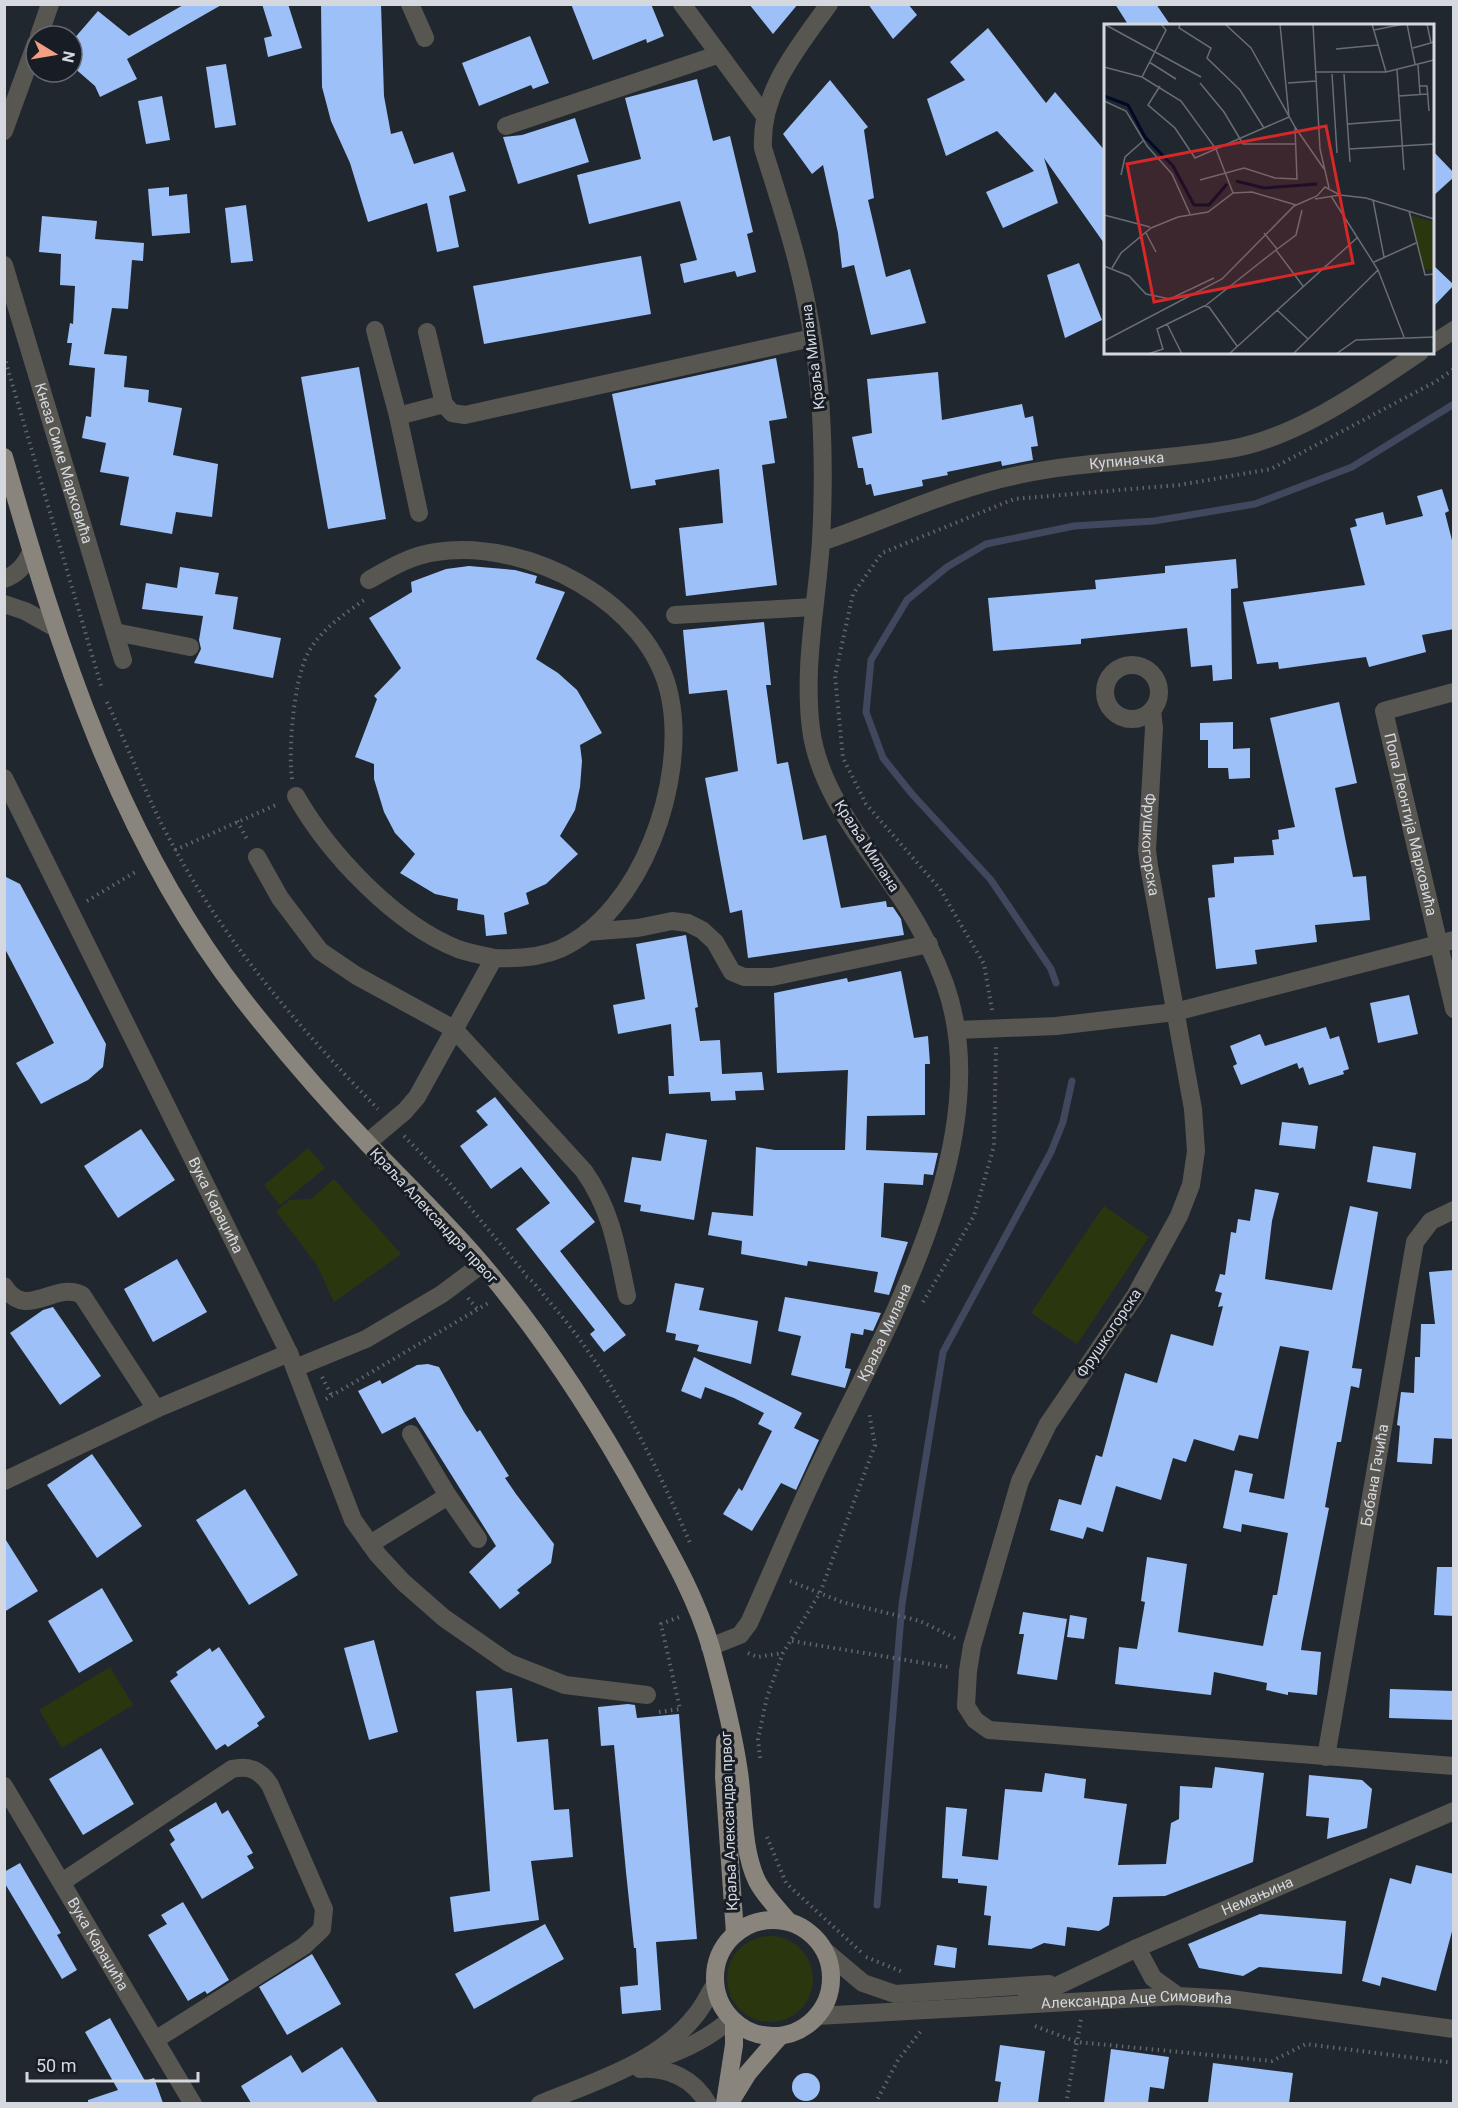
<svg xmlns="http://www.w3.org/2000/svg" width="1458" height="2108" font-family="Roboto,sans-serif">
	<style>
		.green { fill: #2a370e }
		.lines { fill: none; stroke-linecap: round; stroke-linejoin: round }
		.stream { stroke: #40485e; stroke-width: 7 }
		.building { fill: #9cc0f7 }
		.path { stroke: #60666d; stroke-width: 4; stroke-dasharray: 1.5 4.5; stroke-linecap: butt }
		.minor { stroke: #585651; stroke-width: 18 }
		.major { stroke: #89857c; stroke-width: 18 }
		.labels { text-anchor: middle; stroke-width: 6; stroke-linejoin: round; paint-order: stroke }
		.street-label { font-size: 15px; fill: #d5d9df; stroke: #181d25 }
		.inset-river { fill: none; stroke: #000a27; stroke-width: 3 }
		.inset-road { fill: none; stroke: #696e75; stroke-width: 1.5 }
		.view { fill: #d62828; fill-opacity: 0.15; stroke: #d62828; stroke-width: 3 }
		.inset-edge { fill: none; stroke: #d5d9df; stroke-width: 3 }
	</style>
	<rect width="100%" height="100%" fill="#21272f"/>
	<g class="green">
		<polygon points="308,1148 325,1168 280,1205 264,1185"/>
		<polygon points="334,1179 401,1254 334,1302 317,1265 276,1211 290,1200 311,1199"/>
		<polygon points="1104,1206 1149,1237 1077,1344 1031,1313"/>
		<polygon points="110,1667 133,1705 62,1748 39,1710"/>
		<circle cx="770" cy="1979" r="43"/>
	</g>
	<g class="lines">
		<g class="stream">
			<polyline points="1056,983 1051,969 991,880 912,794 883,758 866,712 871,660 907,600 947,567 986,544 1074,526 1154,521 1255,504 1352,467 1454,404"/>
			<polyline points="877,1905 902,1604 943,1352 1051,1152 1063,1122 1072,1081"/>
		</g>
	</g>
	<g class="building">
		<polygon points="185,4 223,4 127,59 137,79 100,97 95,86 72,66 72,41 98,11 129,36"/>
		<polygon points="262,4 288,4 302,48 268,57 264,38 272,36"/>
		<polygon points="321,4 381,4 384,96 391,134 402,131 414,164 453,152 466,191 449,196 459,247 437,252 427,203 368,222 350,163 331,121 322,87"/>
		<polygon points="571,4 651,4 664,36 647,43 646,39 593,60"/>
		<polygon points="749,4 798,4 773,34"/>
		<polygon points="868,4 908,4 917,15 893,39"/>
		<polygon points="1115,4 1156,4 1171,26 1129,26"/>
		<polygon points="988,28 1046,103 1055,92 1106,152 1106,246 1044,158 1058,203 1003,228 986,192 1034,171 997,131 946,156 927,99 965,80 950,62"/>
		<polygon points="530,36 549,83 533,89 531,85 479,106 462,63"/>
		<polygon points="226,64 236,125 215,128 206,67"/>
		<polygon points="697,79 713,141 730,136 753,232 747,234 756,272 737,277 735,271 684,283 680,264 697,260 680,201 589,224 577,175 641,159 625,98"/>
		<polygon points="830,80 868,127 864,130 874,198 868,200 886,277 910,269 926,323 871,335 854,265 842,268 838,233 823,165 812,174 783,134"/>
		<polygon points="162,96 170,140 146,144 138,101"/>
		<polygon points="575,118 589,162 518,184 503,137 522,135"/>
		<polygon points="1432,150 1454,173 1454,177 1432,197"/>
		<polygon points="169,187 169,196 187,194 190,233 152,236 148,189"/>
		<polygon points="246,205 253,261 231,263 225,208"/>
		<polygon points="42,216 97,221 95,239 144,243 143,261 132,260 128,309 112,308 104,354 127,356 124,387 149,390 148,402 182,408 173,455 218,464 212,517 176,512 172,534 120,525 129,477 100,472 106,443 82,438 86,416 91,417 95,368 69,365 72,343 67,343 70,323 73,324 75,286 60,285 61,254 39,252"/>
		<polygon points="641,256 651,314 484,344 473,286"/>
		<polygon points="1079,263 1102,320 1065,338 1047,275"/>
		<polygon points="1432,264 1454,285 1432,308"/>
		<polygon points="776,358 787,418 769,421 775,463 762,465 777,585 686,596 679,528 723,523 719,469 655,480 656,485 631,489 612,394"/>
		<polygon points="359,367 386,519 328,529 301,377"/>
		<polygon points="938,372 942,420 1022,404 1025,418 1033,416 1038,446 1031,447 1033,460 1002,466 1001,461 947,472 948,475 922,480 923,486 874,496 871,484 866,485 863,468 858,468 852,437 872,433 867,379"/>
		<polygon points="1442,489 1449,511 1445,513 1454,548 1454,629 1422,635 1426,652 1369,667 1366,657 1279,669 1278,662 1257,664 1243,602 1365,585 1350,528 1357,526 1355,519 1383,512 1386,525 1423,516 1417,496"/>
		<polygon points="1236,559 1238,588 1231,589 1232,679 1213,681 1212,665 1191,667 1187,628 1081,639 1081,644 993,651 988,598 1096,589 1095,580 1165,573 1165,566"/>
		<polygon points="469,566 515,570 537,576 535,583 565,592 536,659 558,673 577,690 602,733 580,745 582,761 580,787 575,810 560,836 578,854 546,884 526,893 529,904 504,913 507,934 486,936 484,915 457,910 458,899 435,894 400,873 415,854 395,833 384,812 374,779 374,764 355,757 377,699 374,696 401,668 369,618 412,592 411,582 446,569"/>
		<polygon points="180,567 219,573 215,594 238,597 233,629 281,638 273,678 194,663 201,649 199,640 203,616 142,609 146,583 177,588"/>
		<polygon points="764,622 771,685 766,685 777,764 788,762 803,840 826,835 841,908 886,901 887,907 893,907 901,919 904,935 748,958 742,910 730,913 705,778 738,771 727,690 689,694 683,630"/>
		<polygon points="1339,702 1357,783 1335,788 1353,877 1366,876 1370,920 1315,925 1317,942 1255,950 1257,964 1216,969 1208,898 1215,897 1212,865 1234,863 1234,857 1274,855 1272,840 1279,839 1278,830 1295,827 1270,718"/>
		<polygon points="1233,722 1233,749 1250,748 1250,778 1229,779 1228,768 1208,768 1208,740 1200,740 1200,723"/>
		<polygon points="4,876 20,884 106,1044 103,1067 88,1080 41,1104 16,1063 54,1043 4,947"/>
		<polygon points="686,935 698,1007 695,1008 700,1041 720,1040 722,1074 762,1072 764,1090 735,1091 736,1100 711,1101 710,1092 669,1094 668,1076 674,1076 671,1024 618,1034 613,1005 645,999 636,944"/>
		<polygon points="901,971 914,1038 928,1036 930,1064 925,1064 925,1115 867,1116 866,1150 938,1153 933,1175 924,1174 923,1185 884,1183 881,1237 908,1242 889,1295 874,1292 878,1272 808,1261 807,1266 741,1254 742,1241 708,1235 712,1212 753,1216 756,1147 775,1150 845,1150 848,1070 777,1073 774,993 847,978 848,982"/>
		<polygon points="1409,995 1418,1034 1378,1043 1370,1003"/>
		<polygon points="1326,1027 1330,1039 1339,1036 1349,1069 1343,1071 1344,1074 1309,1085 1303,1067 1299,1069 1297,1063 1241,1085 1233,1066 1237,1064 1230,1046 1260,1034 1265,1046"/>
		<polygon points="495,1097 595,1222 560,1251 626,1335 604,1352 590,1334 595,1330 516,1229 550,1203 521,1167 491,1189 460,1146 488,1125 476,1111"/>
		<polygon points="1282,1122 1318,1126 1315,1149 1279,1145"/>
		<polygon points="141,1129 175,1180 118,1218 84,1166"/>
		<polygon points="666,1133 707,1140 694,1220 640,1211 641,1205 624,1202 632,1157 661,1161"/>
		<polygon points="1373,1146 1416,1153 1411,1189 1367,1182"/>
		<polygon points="1255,1189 1279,1193 1272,1221 1265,1279 1332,1290 1350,1206 1378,1212 1352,1368 1362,1369 1359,1388 1351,1386 1341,1442 1337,1442 1325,1507 1329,1508 1302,1643 1301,1650 1321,1652 1317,1695 1288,1692 1288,1695 1266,1690 1267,1683 1214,1672 1211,1695 1115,1684 1119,1647 1137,1649 1145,1602 1141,1601 1147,1557 1187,1564 1178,1632 1263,1646 1273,1595 1277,1595 1288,1533 1242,1524 1241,1532 1223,1528 1235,1470 1253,1474 1249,1492 1284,1499 1309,1351 1280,1346 1258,1439 1239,1435 1234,1451 1194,1439 1186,1462 1173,1458 1161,1500 1116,1486 1103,1532 1087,1527 1083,1539 1050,1530 1059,1499 1081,1505 1096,1455 1102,1457 1125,1373 1157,1383 1171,1334 1213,1346 1223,1306 1218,1307 1222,1293 1215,1291 1220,1274 1225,1275 1231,1232 1236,1233 1238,1219 1250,1221"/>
		<polygon points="177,1259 207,1312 153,1342 124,1289"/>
		<polygon points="1454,1270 1454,1439 1434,1438 1432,1464 1397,1462 1400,1426 1397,1425 1401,1392 1414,1393 1415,1357 1420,1357 1421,1324 1435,1324 1429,1272"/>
		<polygon points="675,1283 704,1288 699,1310 758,1321 751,1364 697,1351 699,1345 675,1340 676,1334 666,1332"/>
		<polygon points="785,1297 881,1313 873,1331 864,1329 863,1335 851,1333 845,1368 851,1369 845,1388 791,1375 801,1336 778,1331"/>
		<polygon points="53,1307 101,1376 60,1405 10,1333 43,1310"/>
		<polygon points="694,1357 802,1413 794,1428 819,1440 796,1490 781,1483 752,1531 723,1514 739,1488 742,1491 772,1431 758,1424 764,1413 734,1398 705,1387 701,1399 681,1391"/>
		<polygon points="428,1364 439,1367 464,1412 477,1432 480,1430 509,1476 505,1478 516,1494 554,1544 551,1563 517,1590 520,1593 500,1609 469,1572 496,1546 415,1417 382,1434 358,1391 380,1380 382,1384 417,1365"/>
		<polygon points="92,1454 142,1526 97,1558 47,1485"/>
		<polygon points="245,1489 298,1575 249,1605 196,1520"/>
		<polygon points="4,1537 38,1591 4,1612"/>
		<polygon points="1437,1567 1454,1567 1454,1616 1434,1615"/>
		<polygon points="102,1588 133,1641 79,1673 48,1621"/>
		<polygon points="1023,1612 1067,1619 1057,1680 1017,1674 1024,1634 1019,1634"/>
		<polygon points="1070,1615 1087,1618 1084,1639 1067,1637"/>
		<polygon points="374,1640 398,1732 369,1740 344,1648"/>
		<polygon points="219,1647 265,1717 257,1723 259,1726 228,1747 225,1744 216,1750 170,1681 178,1675 176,1672 210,1648 212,1652"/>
		<polygon points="512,1688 517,1742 548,1739 554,1810 569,1809 573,1857 531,1861 539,1920 454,1932 450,1897 490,1891 476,1691"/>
		<polygon points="1390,1689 1454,1691 1454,1720 1389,1718"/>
		<polygon points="628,1704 635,1705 637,1718 679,1714 697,1939 656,1942 661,2010 622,2014 620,1987 638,1985 636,1948 634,1948 626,1872 614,1745 601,1746 598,1707"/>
		<polygon points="101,1748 134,1804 83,1835 49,1779"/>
		<polygon points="1215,1767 1264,1773 1253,1862 1165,1896 1113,1897 1109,1925 1099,1931 1067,1927 1065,1946 1044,1943 1031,1949 988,1945 991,1916 984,1915 987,1886 958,1883 958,1879 942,1878 946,1807 967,1809 962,1856 998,1860 1005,1789 1042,1792 1045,1773 1086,1779 1084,1798 1127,1804 1118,1865 1166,1864 1171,1823 1179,1819 1180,1786 1212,1788"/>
		<polygon points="1309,1775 1362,1780 1372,1789 1367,1828 1327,1839 1329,1818 1306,1816"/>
		<polygon points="216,1802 222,1814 228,1810 253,1853 247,1856 254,1868 202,1899 170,1844 175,1840 169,1830"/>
		<polygon points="20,1863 61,1933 57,1935 77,1970 62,1979 4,1882 4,1872"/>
		<polygon points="1416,1865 1454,1874 1454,1924 1436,1991 1382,1977 1380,1986 1362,1981 1390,1878 1411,1884"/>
		<polygon points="183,1902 229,1980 207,1994 205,1991 188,2001 148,1935 167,1924 161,1915"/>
		<polygon points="1260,1914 1346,1921 1342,1974 1259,1967 1243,1976 1199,1968 1188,1944"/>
		<polygon points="545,1924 564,1959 474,2009 455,1974"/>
		<polygon points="937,1945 957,1948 955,1968 934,1965"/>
		<polygon points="312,1954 341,2004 287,2035 259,1987"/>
		<polygon points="110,2018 145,2081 154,2078 163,2103 88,2103 88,2100 118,2090 85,2032"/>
		<polygon points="1000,2045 1045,2051 1038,2103 998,2102 1001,2082 995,2081"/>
		<polygon points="342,2047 378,2103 251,2103 241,2086 291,2055 302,2073"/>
		<polygon points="1111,2049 1169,2057 1164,2089 1150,2087 1148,2103 1104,2103"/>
		<polygon points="1213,2063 1293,2073 1289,2103 1208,2103"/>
		<circle cx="806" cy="2087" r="14"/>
	</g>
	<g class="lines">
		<g class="path">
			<polyline points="4,356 102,689"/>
			<path d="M107 702C130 751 149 804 176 851 229 947 302 1031 378 1109"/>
			<path d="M292 779C288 750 294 681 307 655 319 631 343 615 364 600"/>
			<polyline points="237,821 248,841"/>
			<polyline points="175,850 278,804"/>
			<polyline points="87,901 137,871"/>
			<polyline points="992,1010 984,964 940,889 866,804 843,758 835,676 853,594 882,553 1014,499 1179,485 1271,469 1435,382 1454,369"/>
			<polyline points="404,1136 448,1181 527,1276"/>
			<path d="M526 1277C533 1280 541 1292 547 1299 610 1370 653 1457 690 1543"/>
			<polyline points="468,1298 478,1310"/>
			<polyline points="923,1302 974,1216 994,1146 996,1047"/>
			<polyline points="322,1377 332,1396"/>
			<polyline points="326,1399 490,1302"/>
			<polyline points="790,1581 842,1602 920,1621 955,1638"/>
			<polyline points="792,1641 948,1667"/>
			<polyline points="748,1653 757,1657 783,1653"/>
			<polyline points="659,1712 680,1709 661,1624 679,1617"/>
			<polyline points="760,1758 758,1739 767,1697 783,1653 820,1593 875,1445 869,1412"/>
			<polyline points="767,1837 786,1883 861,1952"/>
			<polyline points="866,1957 903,1972"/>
			<polyline points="1035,2026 1077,2042 1272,2061 1306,2044 1454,2063"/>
			<polyline points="875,2104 898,2060 921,2031"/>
			<polyline points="1066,2104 1081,2019"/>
		</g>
		<g class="minor">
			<polyline points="410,4 425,38"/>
			<polyline points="682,4 764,115"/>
			<polyline points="39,36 50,4"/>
			<polyline points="506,126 717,55"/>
			<polyline points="4,131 36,43"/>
			<path id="s1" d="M4 265 123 660"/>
			<polyline points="375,330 398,416 444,404"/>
			<polyline points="427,332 444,404 452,413 465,415 812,338"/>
			<polyline points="1432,344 1454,330"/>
			<polyline points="398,416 419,513"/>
			<path id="s2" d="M821 542C887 520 949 489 1018 475 1088 460 1160 461 1230 449 1296 438 1365 389 1420 352"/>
			<path d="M4 579C18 574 25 565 31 552"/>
			<polyline points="4,604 25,611 54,627"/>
			<polyline points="675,615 813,607"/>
			<polyline points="115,632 190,647"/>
			<circle cx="1132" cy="692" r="27"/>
			<path id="s3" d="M1454 692 1384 711 1454 1009"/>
			<path id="s4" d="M1152 710 1154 728 1147 850 1149 866 1193 1109 1196 1151 1191 1185 1179 1216 1135 1296 1048 1424 1020 1481 972 1646 968 1671 966 1706 975 1720 989 1730 1454 1766"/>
			<path id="s5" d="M4 778 289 1353 156 1409 4 1481"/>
			<path d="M296 796C329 854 395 924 458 949 469 953 482 955 494 958"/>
			<path d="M257 857 280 898 320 951 357 976 454 1029 584 1171C612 1211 617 1249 627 1296"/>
			<polyline points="587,932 638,928 672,921 688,923 702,930 715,942 732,972 744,977 772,977 929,944"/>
			<polyline points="958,1030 1056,1026 1175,1012 1454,940"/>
			<path d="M367 1143 405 1111 417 1097 494 958C516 959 539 958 560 949 642 912 687 781 670 697 651 602 527 538 436 552 412 555 390 568 369 580"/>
			<path d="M4 1286C26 1322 56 1280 82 1295L156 1409"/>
			<polyline points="289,1353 353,1520 378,1555 403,1582 444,1618 509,1663 565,1685 647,1695"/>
			<polyline points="295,1368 366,1339 442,1294 482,1264"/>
			<polyline points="448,1496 478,1539"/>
			<polyline points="370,1544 448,1496 411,1434"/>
			<path id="s6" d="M710 1647 740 1635 749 1623C774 1568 796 1513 823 1458 888 1325 999 1136 945 984 935 957 923 932 907 907 872 852 820 797 811 729 803 665 817 604 821 541 825 465 823 382 807 306 797 252 779 200 763 148 760 91 798 48 829 4"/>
			<path id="s7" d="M1326 1757 1415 1242 1431 1221 1454 1210"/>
			<path id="s8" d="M4 1786 193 2104"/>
			<path d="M62 1882 232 1769C249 1765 260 1770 270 1785L324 1909 322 1929 304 1946 155 2040"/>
			<polyline points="1137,1948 1153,1978 1178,1996"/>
			<polyline points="825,1951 863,1983 895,1994 1049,1984"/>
			<path id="s9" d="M1025 2001 1137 1948 1454 1811"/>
			<path id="s10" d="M817 2016 1178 1996 1231 1999 1454 2029"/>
			<path d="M645 2063C678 2053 705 2041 731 2019"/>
			<path d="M640 2069C669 2067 694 2079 708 2104"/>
			<path d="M540 2104C593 2082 658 2063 695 2016 703 2007 708 1995 715 1985"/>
		</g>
		<g class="major">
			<path d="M4 457C59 649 118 838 242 998 282 1049 325 1099 370 1146 407 1185 446 1222 481 1263 544 1337 596 1418 642 1502 668 1549 696 1596 711 1648 722 1688 733 1731 739 1772 744 1806 742 1850 757 1881 764 1895 778 1909 788 1921"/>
			<polyline points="725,1741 724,1777 735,1933"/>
			<circle cx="773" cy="1978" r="58"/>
			<polyline points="725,2103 734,2045 734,2021"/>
			<polyline points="729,2104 748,2073 780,2036"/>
		</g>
	</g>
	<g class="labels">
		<g class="street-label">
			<text transform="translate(813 357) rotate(-97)" y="5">Краља Милана</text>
			<text dy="5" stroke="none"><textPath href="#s2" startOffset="318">Купиначка</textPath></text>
			<text dy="5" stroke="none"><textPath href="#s1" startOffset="207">Кнеза Симе Марковића</textPath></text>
			<text dy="5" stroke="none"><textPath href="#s3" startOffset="189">Попа Леонтија Марковића</textPath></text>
			<text dy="5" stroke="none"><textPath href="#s4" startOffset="135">Фрушкогорска</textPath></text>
			<text transform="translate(867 846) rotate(57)" y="5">Краља Милана</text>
			<text dy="5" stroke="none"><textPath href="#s5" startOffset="477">Вука Караџића</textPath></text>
			<text transform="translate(434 1216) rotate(47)" y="5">Краља Александра првог</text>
			<text dy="5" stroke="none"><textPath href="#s6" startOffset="368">Краља Милана</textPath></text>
			<text transform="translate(1109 1333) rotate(-56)" y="5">Фрушкогорска</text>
			<text dy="5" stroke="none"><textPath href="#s7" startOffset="286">Бобана Гачића</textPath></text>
			<text transform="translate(729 1821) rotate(-92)" y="5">Краља Александра првог</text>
			<text dy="5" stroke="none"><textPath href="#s9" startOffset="255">Немањина</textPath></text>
			<text dy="5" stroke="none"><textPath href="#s8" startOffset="184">Вука Караџића</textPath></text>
			<text dy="5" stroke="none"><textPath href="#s10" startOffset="320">Александра Аце Симовића</textPath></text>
		</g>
	</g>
	<g transform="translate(1104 24)">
		<rect width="330" height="330" fill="#21272f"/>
		<path d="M305 191 330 198V245L320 246Z" fill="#2a370e"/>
		<path class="inset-river" d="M0 72 24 81 41 113 69 142 90 181H105L123 160M132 157 160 164 213 160"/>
		<path class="inset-road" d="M0 0 97 53M76 0 75 4 107 24 103 34 136 66 160 104M121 0 147 24 191 103 220 145M209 0 216 125 225 164M268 0 282 48M303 0 311 40M323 0 327 19M270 6 300 0M309 24 330 18M232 25 274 21M45 38 72 55M314 41 316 70M0 43 38 53 77 77 112 125 129 169M293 46 300 146M211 48H282L330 36M228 50 233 129M240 50 246 138M38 53 62 6 57 0M96 59 120 88 139 120H191M184 59 212 57M56 62 44 81 71 104 91 134 185 93 176 0M315 62H323L325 87M295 72 323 70M0 77 22 87 43 122 68 150 86 190M244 100 296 96M245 125 330 120M17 151 21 133 39 117M96 156 140 144 171 154 193 155 191 103M227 172 274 246 300 313M211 175 236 171 262 174 330 195M269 176 280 233M305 187 321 251 330 250M0 191 46 203M42 209 52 228M160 209 173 225M172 226 192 211 198 186M270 238 312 219M0 242 25 252 42 270 66 275 110 254M8 244 17 229 47 204 74 193 104 188 129 169 148 168 192 181M101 282 172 226 199 262M173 286 204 315M63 300 78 330M0 317 118 255 190 182 213 172 221 163 236 171M44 330 59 325 53 305 100 282 105 283 133 322M125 330 254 213M189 330 274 246M232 330 252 316 330 313"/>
		<path class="view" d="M222 102 249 239 50 278 23 140Z"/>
		<rect width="330" height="330" class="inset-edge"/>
	</g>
	<rect width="1458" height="2108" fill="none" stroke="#d5d9df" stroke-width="12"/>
	<g transform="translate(54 54) rotate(101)"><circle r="28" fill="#181d25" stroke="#64686f" stroke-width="1.5"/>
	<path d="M0-4.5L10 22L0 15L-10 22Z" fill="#f39f85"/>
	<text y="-9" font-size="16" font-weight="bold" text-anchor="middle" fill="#d5d9df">N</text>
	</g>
	<path d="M27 2072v9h171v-9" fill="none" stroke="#d5d9df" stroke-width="3"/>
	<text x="36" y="2072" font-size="18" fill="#d5d9df" stroke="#181d25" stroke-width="4.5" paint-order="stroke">50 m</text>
</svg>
